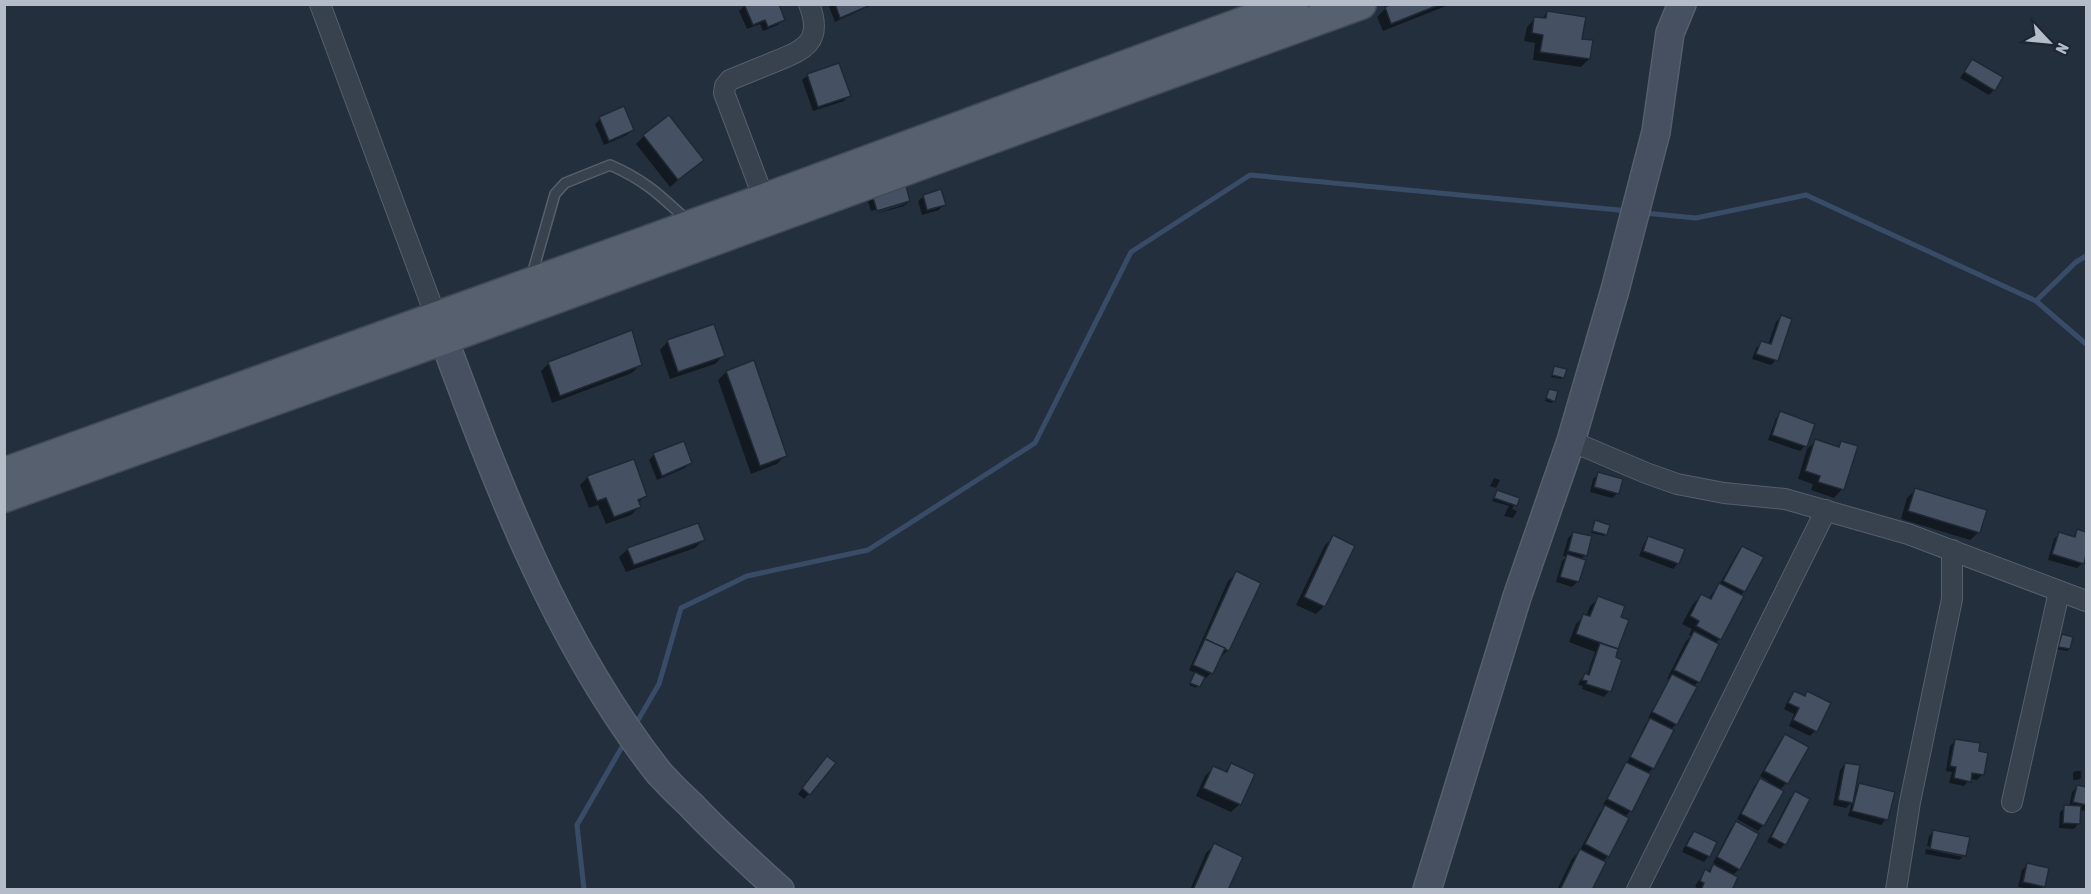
<svg xmlns="http://www.w3.org/2000/svg" width="2091" height="894" font-family="'Asap Condensed',sans-serif">
	<style>
		.shadow { fill: #0007 }
		.lines { fill: none; stroke-linecap: round; stroke-linejoin: round }
		.stream { stroke: #394c67; stroke-width: 5 }
		.building { fill: #455162; stroke: #1f2835; stroke-width: 1.5 }
		.lane-casing { stroke: #565f6c; stroke-width: 12 }
		.street-casing { stroke: #565f6c; stroke-width: 22 }
		.secondary-casing { stroke: #565f6c; stroke-width: 30 }
		.primary-casing { stroke: #414a57; stroke-width: 33 }
		.lane { stroke: #38414e; stroke-width: 9 }
		.street { stroke: #38414e; stroke-width: 20 }
		.secondary { stroke: #465061; stroke-width: 27 }
		.primary { stroke: #56606e; stroke-width: 30 }
	</style>
	<rect width="100%" height="100%" fill="#242f3e"/>
	<g class="shadow">
		<polygon points="828,4 874,4 835,22"/>
		<polygon points="1396,4 1451,4 1383,31 1377,17 1386,8"/>
		<polygon points="745,5 783,19 778,25 763,31 760,24 747,29 739,11"/>
		<polygon points="1547,13 1581,40 1589,59 1581,67 1533,60 1535,43 1524,41 1527,27 1535,18 1541,19"/>
		<polygon points="1972,60 1994,90 1989,95 1960,78"/>
		<polygon points="808,75 849,95 844,101 813,111 802,80"/>
		<polygon points="600,119 632,130 627,135 604,145 595,124"/>
		<polygon points="644,136 702,160 670,187 636,144"/>
		<polygon points="866,195 909,201 904,206 872,215 905,204 905,201 871,211"/>
		<polygon points="924,196 944,204 939,210 922,215 918,201"/>
		<polygon points="1781,317 1776,360 1771,365 1752,359 1756,348 1761,343 1768,345 1776,322"/>
		<polygon points="668,341 723,356 715,364 670,379 660,350"/>
		<polygon points="549,363 640,365 632,373 552,403 541,371"/>
		<polygon points="1555,368 1563,377 1561,379 1551,377"/>
		<polygon points="726,372 785,455 777,464 751,474 718,380"/>
		<polygon points="1550,390 1554,401 1551,403 1545,401"/>
		<polygon points="1781,413 1805,446 1800,451 1768,440 1776,418"/>
		<polygon points="1816,441 1836,448 1841,442 1842,489 1834,498 1811,490 1813,484 1798,479 1807,449"/>
		<polygon points="654,455 690,463 685,468 657,480 649,460"/>
		<polygon points="1599,474 1618,493 1612,498 1590,492 1593,479"/>
		<polygon points="588,477 645,496 638,503 639,507 631,515 606,524 598,505 589,508 580,485"/>
		<polygon points="1494,478 1500,480 1496,488 1490,486"/>
		<polygon points="1915,490 1979,532 1970,540 1901,519 1907,498"/>
		<polygon points="1497,492 1518,499 1512,509 1517,511 1513,518 1504,516 1509,506 1492,501"/>
		<polygon points="1595,522 1606,534 1604,536 1591,533"/>
		<polygon points="2078,531 2086,534 2086,550 2083,563 2077,568 2048,560 2054,539 2059,534 2072,538"/>
		<polygon points="1573,533 1585,555 1580,560 1584,561 1577,582 1572,587 1556,582 1562,561 1566,557 1563,556 1568,538"/>
		<polygon points="1334,537 1324,606 1316,614 1296,605 1325,545"/>
		<polygon points="1649,538 1678,563 1673,569 1639,556 1644,543"/>
		<polygon points="703,540 695,548 626,572 619,557 628,549"/>
		<polygon points="1742,548 1744,591 1740,596 1720,639 1715,643 1698,682 1693,687 1676,724 1670,730 1672,731 1653,768 1647,774 1649,775 1630,811 1625,817 1608,856 1602,862 1590,890 1557,890 1572,859 1580,850 1600,812 1606,806 1603,805 1622,769 1627,763 1645,725 1651,719 1648,718 1669,679 1667,679 1686,641 1691,636 1689,635 1692,629 1682,624 1693,604 1701,596 1708,599 1719,585 1737,553"/>
		<polygon points="1237,573 1228,650 1220,658 1211,673 1206,678 1203,677 1196,688 1189,685 1195,673 1189,670 1228,581"/>
		<polygon points="1599,598 1619,617 1627,620 1614,658 1609,691 1604,697 1582,689 1583,686 1578,685 1580,680 1587,675 1595,652 1569,642 1576,624 1584,616 1586,617 1590,606"/>
		<polygon points="2062,636 2069,649 2067,651 2057,649"/>
		<polygon points="1795,693 1803,697 1807,693 1815,731 1810,736 1789,726 1794,714 1784,709 1789,698"/>
		<polygon points="1785,736 1807,748 1786,783 1780,790 1763,825 1758,831 1737,819 1755,785 1760,780 1767,783 1768,781 1760,776 1780,741"/>
		<polygon points="1956,740 1977,752 1986,754 1982,775 1977,780 1970,779 1964,786 1949,783 1952,772 1946,771 1950,746"/>
		<polygon points="822,764 809,794 804,799 798,794"/>
		<polygon points="1845,764 1853,791 1860,785 1886,819 1881,825 1848,816 1852,802 1846,808 1833,805 1840,770"/>
		<polygon points="1231,765 1240,804 1231,812 1196,796 1205,776 1213,768 1224,773"/>
		<polygon points="2076,771 2081,771 2081,778 2078,780 2073,780 2073,773"/>
		<polygon points="2077,787 2086,789 2086,811 2080,810 2079,823 2074,829 2059,828 2060,812 2065,807 2069,807 2072,792"/>
		<polygon points="1795,793 1785,844 1780,849 1767,842 1790,798"/>
		<polygon points="1736,823 1739,869 1732,876 1730,890 1699,890 1695,886 1701,877 1716,864 1713,863 1731,828"/>
		<polygon points="1934,831 1965,855 1959,860 1925,854 1926,849 1963,857 1963,854 1927,846 1929,836"/>
		<polygon points="1694,832 1709,856 1704,862 1682,852 1689,838"/>
		<polygon points="1214,845 1226,890 1190,890 1206,853"/>
		<polygon points="2027,865 2043,886 2040,890 2018,887 2022,870"/>
	</g>
	<g class="lines">
		<g class="stream">
			<polyline points="1644,213 1696,218 1806,195 2036,301 2086,344"/>
			<polyline points="2036,301 2076,262 2086,256"/>
			<polyline points="634,727 659,684 681,608 747,576 868,550 1035,443 1131,252 1250,175 1629,211"/>
			<polyline points="584,890 577,825 626,740"/>
		</g>
	</g>
	<g class="building">
		<polygon points="744,4 779,4 785,20 768,27 765,20 753,25"/>
		<polygon points="835,4 873,4 840,18"/>
		<polygon points="1392,4 1441,4 1391,24 1385,7"/>
		<polygon points="1547,11 1586,17 1582,39 1593,40 1590,59 1540,52 1543,35 1532,33 1534,17 1546,18"/>
		<polygon points="1972,59 2003,77 1995,91 1964,72"/>
		<polygon points="839,63 851,96 818,107 807,74"/>
		<polygon points="624,106 634,130 609,141 599,117"/>
		<polygon points="669,115 704,160 678,180 643,135"/>
		<polygon points="904,178 910,201 877,211 870,188"/>
		<polygon points="941,189 946,205 927,210 923,195"/>
		<polygon points="1781,315 1792,319 1778,361 1756,354 1761,341 1771,344"/>
		<polygon points="714,324 725,356 678,372 667,340"/>
		<polygon points="632,330 642,365 560,396 548,362"/>
		<polygon points="754,360 787,456 760,466 726,371"/>
		<polygon points="1554,366 1567,369 1564,378 1552,375"/>
		<polygon points="1549,389 1558,391 1555,402 1546,398"/>
		<polygon points="1780,411 1815,424 1807,447 1772,435"/>
		<polygon points="1815,439 1839,447 1841,441 1858,446 1844,490 1818,482 1820,476 1805,471"/>
		<polygon points="684,441 692,463 662,476 653,453"/>
		<polygon points="634,459 647,496 638,500 641,507 614,517 606,498 597,501 587,476"/>
		<polygon points="1598,472 1623,479 1619,494 1594,487"/>
		<polygon points="1915,488 1987,510 1980,533 1908,511"/>
		<polygon points="1497,490 1520,498 1517,506 1494,498"/>
		<polygon points="1595,520 1610,525 1607,535 1592,531"/>
		<polygon points="698,523 705,540 634,565 627,548"/>
		<polygon points="2077,529 2086,532 2086,555 2084,564 2052,554 2059,532 2075,537"/>
		<polygon points="1573,532 1592,536 1587,556 1568,551"/>
		<polygon points="1333,535 1355,546 1325,607 1304,597"/>
		<polygon points="1648,536 1685,549 1679,564 1643,551"/>
		<polygon points="1742,546 1764,557 1745,592 1723,581"/>
		<polygon points="1567,554 1586,560 1579,582 1560,577"/>
		<polygon points="1236,571 1261,583 1229,651 1205,639"/>
		<polygon points="1719,583 1744,596 1721,640 1696,626 1699,621 1690,616 1701,594 1711,599"/>
		<polygon points="1598,596 1625,606 1621,617 1629,620 1618,649 1576,634 1583,614 1590,616"/>
		<polygon points="1694,631 1719,644 1700,683 1674,670"/>
		<polygon points="2062,634 2073,637 2070,649 2058,647"/>
		<polygon points="1205,639 1225,648 1213,674 1193,665"/>
		<polygon points="1600,643 1618,649 1616,657 1622,660 1611,692 1586,684 1587,681 1582,680 1585,673 1589,675"/>
		<polygon points="1195,672 1205,677 1200,687 1190,683"/>
		<polygon points="1672,674 1697,687 1677,725 1652,712"/>
		<polygon points="1794,691 1805,696 1807,691 1831,703 1817,732 1793,720 1799,708 1788,703"/>
		<polygon points="1650,718 1674,730 1654,769 1630,757"/>
		<polygon points="1785,734 1809,747 1788,784 1764,771"/>
		<polygon points="1955,739 1980,743 1979,751 1988,753 1984,775 1972,773 1971,782 1954,778 1956,767 1950,766"/>
		<polygon points="827,756 836,763 810,795 802,788"/>
		<polygon points="1626,762 1651,774 1632,812 1607,799"/>
		<polygon points="1231,763 1255,774 1241,805 1203,788 1213,766 1227,772"/>
		<polygon points="1845,763 1860,765 1853,803 1838,800"/>
		<polygon points="1760,778 1784,791 1764,826 1741,814"/>
		<polygon points="1859,783 1895,792 1888,820 1852,811"/>
		<polygon points="2077,785 2086,787 2086,805 2073,802"/>
		<polygon points="1795,791 1810,799 1786,845 1771,837"/>
		<polygon points="1605,805 1629,818 1609,857 1585,844"/>
		<polygon points="2064,805 2081,806 2080,824 2063,823"/>
		<polygon points="1736,821 1759,834 1740,870 1717,857"/>
		<polygon points="1933,830 1970,837 1966,856 1930,849"/>
		<polygon points="1694,831 1717,842 1710,857 1686,846"/>
		<polygon points="1214,843 1243,857 1228,890 1193,890"/>
		<polygon points="1580,849 1606,862 1592,890 1560,890"/>
		<polygon points="2027,863 2049,868 2045,887 2023,882"/>
		<polygon points="1713,864 1738,877 1732,890 1701,890 1704,883 1700,881 1705,869 1710,872"/>
	</g>
	<g class="lines">
		<defs>
			<path id="lane" d="M531 278 555 194 565 183 610 165C645 180 661 196 688 221"/>
			<g id="street">
				<polyline points="320,4 436,317"/>
				<path d="M764 199 724 93 725 86 730 80C745 74 759 68 774 62 804 50 824 42 809 4"/>
				<polyline points="1571,441 1646,473 1677,484 1724,493 1785,499 1908,534 2086,601"/>
				<polyline points="2012,802 2059,592"/>
				<polyline points="1637,890 1826,510"/>
				<polyline points="1896,890 1910,802 1952,599 1952,550"/>
			</g>
			<g id="secondary">
				<path d="M436 318C495 477 553 638 659 773 669 784 680 795 691 805 719 835 749 862 780 890"/>
				<polyline points="1427,890 1517,597 1571,441 1615,290 1656,132 1670,33 1682,4"/>
			</g>
			<g id="primary">
				<polyline points="4,473 764,199 1293,4"/>
				<polyline points="4,497 444,339 1132,87 1361,4"/>
			</g>
		</defs>
		<use href="#lane" class="lane-casing"/>
		<use href="#street" class="street-casing"/>
		<use href="#secondary" class="secondary-casing"/>
		<use href="#primary" class="primary-casing"/>
		<use href="#lane" class="lane"/>
		<use href="#street" class="street"/>
		<use href="#secondary" class="secondary"/>
		<use href="#primary" class="primary"/>
	</g>
	<rect width="2091" height="894" fill="none" stroke="#b4bcc9" stroke-width="12"/>
	<g transform="translate(2049 42) rotate(116)" stroke="#1d2633" stroke-width="4.5" paint-order="stroke">
	<path d="M0-4.5L10 22L0 15L-10 22Z" fill="#b4bcc9"/>
	<text y="-9" font-size="16" font-weight="bold" text-anchor="middle" fill="#b4bcc9">N</text>
	</g>
</svg>
